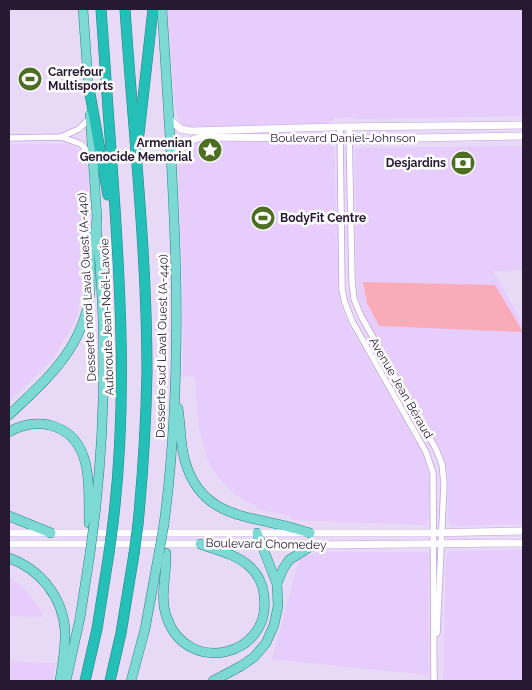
<svg xmlns="http://www.w3.org/2000/svg" width="532" height="690" font-family="Raleway,sans-serif">
	<style>
		.built { fill: #e6cdfb }
		.green { fill: #f9acb8 }
		.lines { fill: none; stroke-linecap: round; stroke-linejoin: round }
		.minor-casing { stroke: #c5a0e4; stroke-width: 7 }
		.tertiary-casing { stroke: #c5a0e4; stroke-width: 8 }
		.primary-casing { stroke: #258589; stroke-width: 10 }
		.motorway-casing { stroke: #258589; stroke-width: 11 }
		.minor { stroke: #fff; stroke-width: 5.5 }
		.tertiary { stroke: #fff; stroke-width: 7 }
		.primary { stroke: #7cd9d4; stroke-width: 9 }
		.motorway { stroke: #24bfb7; stroke-width: 10 }
		.primary-bridge-casing { stroke: #258589; stroke-width: 10; stroke-linecap: butt }
		.motorway-bridge-casing { stroke: #258589; stroke-width: 11; stroke-linecap: butt }
		.primary-bridge { stroke: #7cd9d4; stroke-width: 9 }
		.motorway-bridge { stroke: #24bfb7; stroke-width: 10 }
		.labels { text-anchor: middle; stroke-width: 5; stroke-linejoin: round; paint-order: stroke }
		.poi-label { font-size: 12px; font-weight: bold; fill: #281933; stroke: #fff; text-anchor: start }
		.street-label { font-size: 12px; fill: #281933; stroke: #fff }
	</style>
	<rect width="100%" height="100%" fill="#e8d9f6"/>
	<g class="built">
		<polygon points="167,9 523,9 523,116 356,119 353,117 335,118 332,122 327,124 188,128 181,125 176,111"/>
		<polygon points="224,139 240,141 327,141 333,146 335,164 336,213 335,214 336,217 337,231 335,231 335,235 337,235 338,288 340,304 349,326 425,459 430,483 429,520 425,521 428,523 425,525 291,520 291,516 261,510 234,494 218,477 207,459 199,427 195,377 186,376 183,378 182,256 178,164 182,150 196,140"/>
		<polygon points="9,144 69,144 81,151 88,166 90,236 89,276 84,277 77,316 72,326 53,359 9,402"/>
		<polygon points="523,146 523,270 493,271 523,324 523,524 451,526 448,519 448,473 442,451 366,318 358,295 356,268 355,156 356,156 354,150 358,148"/>
		<polygon points="523,550 523,681 443,681 446,558 447,553 450,551"/>
		<polygon points="319,552 425,552 428,553 430,557 428,610 429,675 272,659 300,557"/>
		<polygon points="9,576 29,593 44,617 9,616"/>
		<polygon points="9,662 56,663 53,681 9,681"/>
	</g>
	<polygon class="green" points="363,282 495,285 523,332 379,326 367,303"/>
	<g class="lines">
		<defs>
			<g id="minor">
				<polyline points="340,127 342,289 345,303 352,321 426,452 433,473 434,681"/>
				<polyline points="349,127 352,281 354,299 361,316 436,449 442,464 444,484 437,633"/>
				<polyline points="61,137 81,144 92,156"/>
				<polyline points="9,138 61,137 79,129 90,118"/>
			</g>
			<g id="tertiary">
				<polyline points="169,119 181,129 191,131 332,127 523,125"/>
				<path d="M172 159C181 148 187 139 203 137L330 138 356 139 523 136"/>
				<polyline points="9,533 428,533 523,531"/>
				<polyline points="9,544 300,544 313,545 523,543"/>
			</g>
			<g id="primary">
				<polyline points="83,9 89,94"/>
				<path d="M162 9C173 182 187 351 164 524"/>
				<path d="M90 115 97 218C95 229 98 240 99 252 101 275 102 298 103 320 105 388 102 456 94 523"/>
				<path d="M178 408C181 426 180 444 185 461 199 510 235 515 277 524 288 526 299 530 310 533"/>
				<path d="M9 415C47 379 83 349 90 293 92 274 87 250 94 232"/>
				<path d="M9 432C21 425 35 422 49 425 95 436 88 488 89 523"/>
				<polyline points="9,516 51,533"/>
				<path d="M166 553C167 575 159 597 167 618 187 676 272 657 264 596 263 584 258 574 249 566 236 554 216 550 200 544"/>
				<path d="M9 558C40 569 63 597 65 631 66 648 62 665 60 681"/>
				<polyline points="277,584 283,569 289,560 313,545"/>
				<polyline points="66,681 80,618 90,553"/>
				<polyline points="131,681 145,629 159,553"/>
				<polyline points="213,681 241,666 254,657 266,643 274,625 278,606 277,584 257,533"/>
			</g>
			<g id="motorway">
				<path d="M101 9C105 65 109 122 113 179 121 294 127 408 113 523"/>
				<path d="M125 9C133 129 147 251 147 372 146 423 143 473 138 524"/>
				<polyline points="89,88 108,195"/>
				<polyline points="139,134 153,9"/>
				<polyline points="85,681 97,629 109,553"/>
				<polyline points="110,681 121,633 134,554"/>
			</g>
		</defs>
		<use href="#minor" class="minor-casing"/>
		<use href="#tertiary" class="tertiary-casing"/>
		<use href="#primary" class="primary-casing"/>
		<use href="#motorway" class="motorway-casing"/>
		<use href="#minor" class="minor"/>
		<use href="#tertiary" class="tertiary"/>
		<use href="#primary" class="primary"/>
		<use href="#motorway" class="motorway"/>
		<defs>
			<g id="primary-bridge">
				<polyline points="90,553 94,523"/>
				<polyline points="159,553 164,524"/>
			</g>
			<g id="motorway-bridge">
				<polyline points="109,553 113,523"/>
				<polyline points="134,554 138,524"/>
			</g>
		</defs>
		<use href="#primary-bridge" class="primary-bridge-casing"/>
		<use href="#motorway-bridge" class="motorway-bridge-casing"/>
		<use href="#primary-bridge" class="primary-bridge"/>
		<use href="#motorway-bridge" class="motorway-bridge"/>
	</g>
	<defs>
		<symbol id="stadium-disc" viewBox="-11 -11 22 22"><circle r="9.5" fill="#4e6e24" stroke="#fff"/><path d="M0-5a6.5 5 0 1 0 0 10a6.5 5 0 1 0 0-10ZM-3.5-1.8h7v3.6h-7Z" fill="#fff"/></symbol>
		<symbol id="sight-disc" viewBox="-11 -11 22 22"><circle r="9.5" fill="#4e6e24" stroke="#fff"/><path d="M0-6L1.8-2.2L6-1.7L2.9 1.2L3.7 5.4L0 3.3L-3.7 5.4L-2.9 1.2L-6-1.7L-1.8-2.2Z" fill="#fff"/></symbol>
		<symbol id="bank-disc" viewBox="-11 -11 22 22"><circle r="9.5" fill="#4e6e24" stroke="#fff"/><path d="M-6-4H6V4H-6ZM0-2.3a2.3 2.3 0 1 0 0 4.6a2.3 2.3 0 1 0 0-4.6Z" fill="#fff"/></symbol>
	</defs>
	<g fill-rule="evenodd">
		<use href="#stadium-disc" x="16" y="65" width="28" height="28"/>
		<use href="#sight-disc" x="196" y="136" width="28" height="28"/>
		<use href="#bank-disc" x="449" y="149" width="28" height="28"/>
		<use href="#stadium-disc" x="249" y="204" width="28" height="28"/>
	</g>
	<g class="labels">
		<g class="poi-label">
			<text x="48" y="76">Carrefour<tspan x="48" dy="14">Multisports</tspan></text>
			<text x="192" y="147" text-anchor="end">Armenian<tspan x="192" dy="14">Genocide Memorial</tspan></text>
			<text x="446" y="167" text-anchor="end">Desjardins</text>
			<text x="280" y="222">BodyFit Centre</text>
		</g>
		<g class="street-label">
			<text x="343" y="142">Boulevard Daniel-Johnson</text>
			<text transform="translate(87 287) rotate(-93)" y="4">Desserte nord Laval Ouest (A-440)</text>
			<text transform="translate(107 317) rotate(-92)" y="4">Autoroute Jean-Noël-Lavoie</text>
			<text transform="translate(162 346) rotate(-89)" y="4">Desserte sud Laval Ouest (A-440)</text>
			<text transform="translate(401 388) rotate(60)" y="4">Avenue Jean Béraud</text>
			<text transform="translate(266 544) rotate(1)" y="4">Boulevard Chomedey</text>
		</g>
	</g>
	<rect width="532" height="690" fill="none" stroke="#281933" stroke-width="20"/>
</svg>
